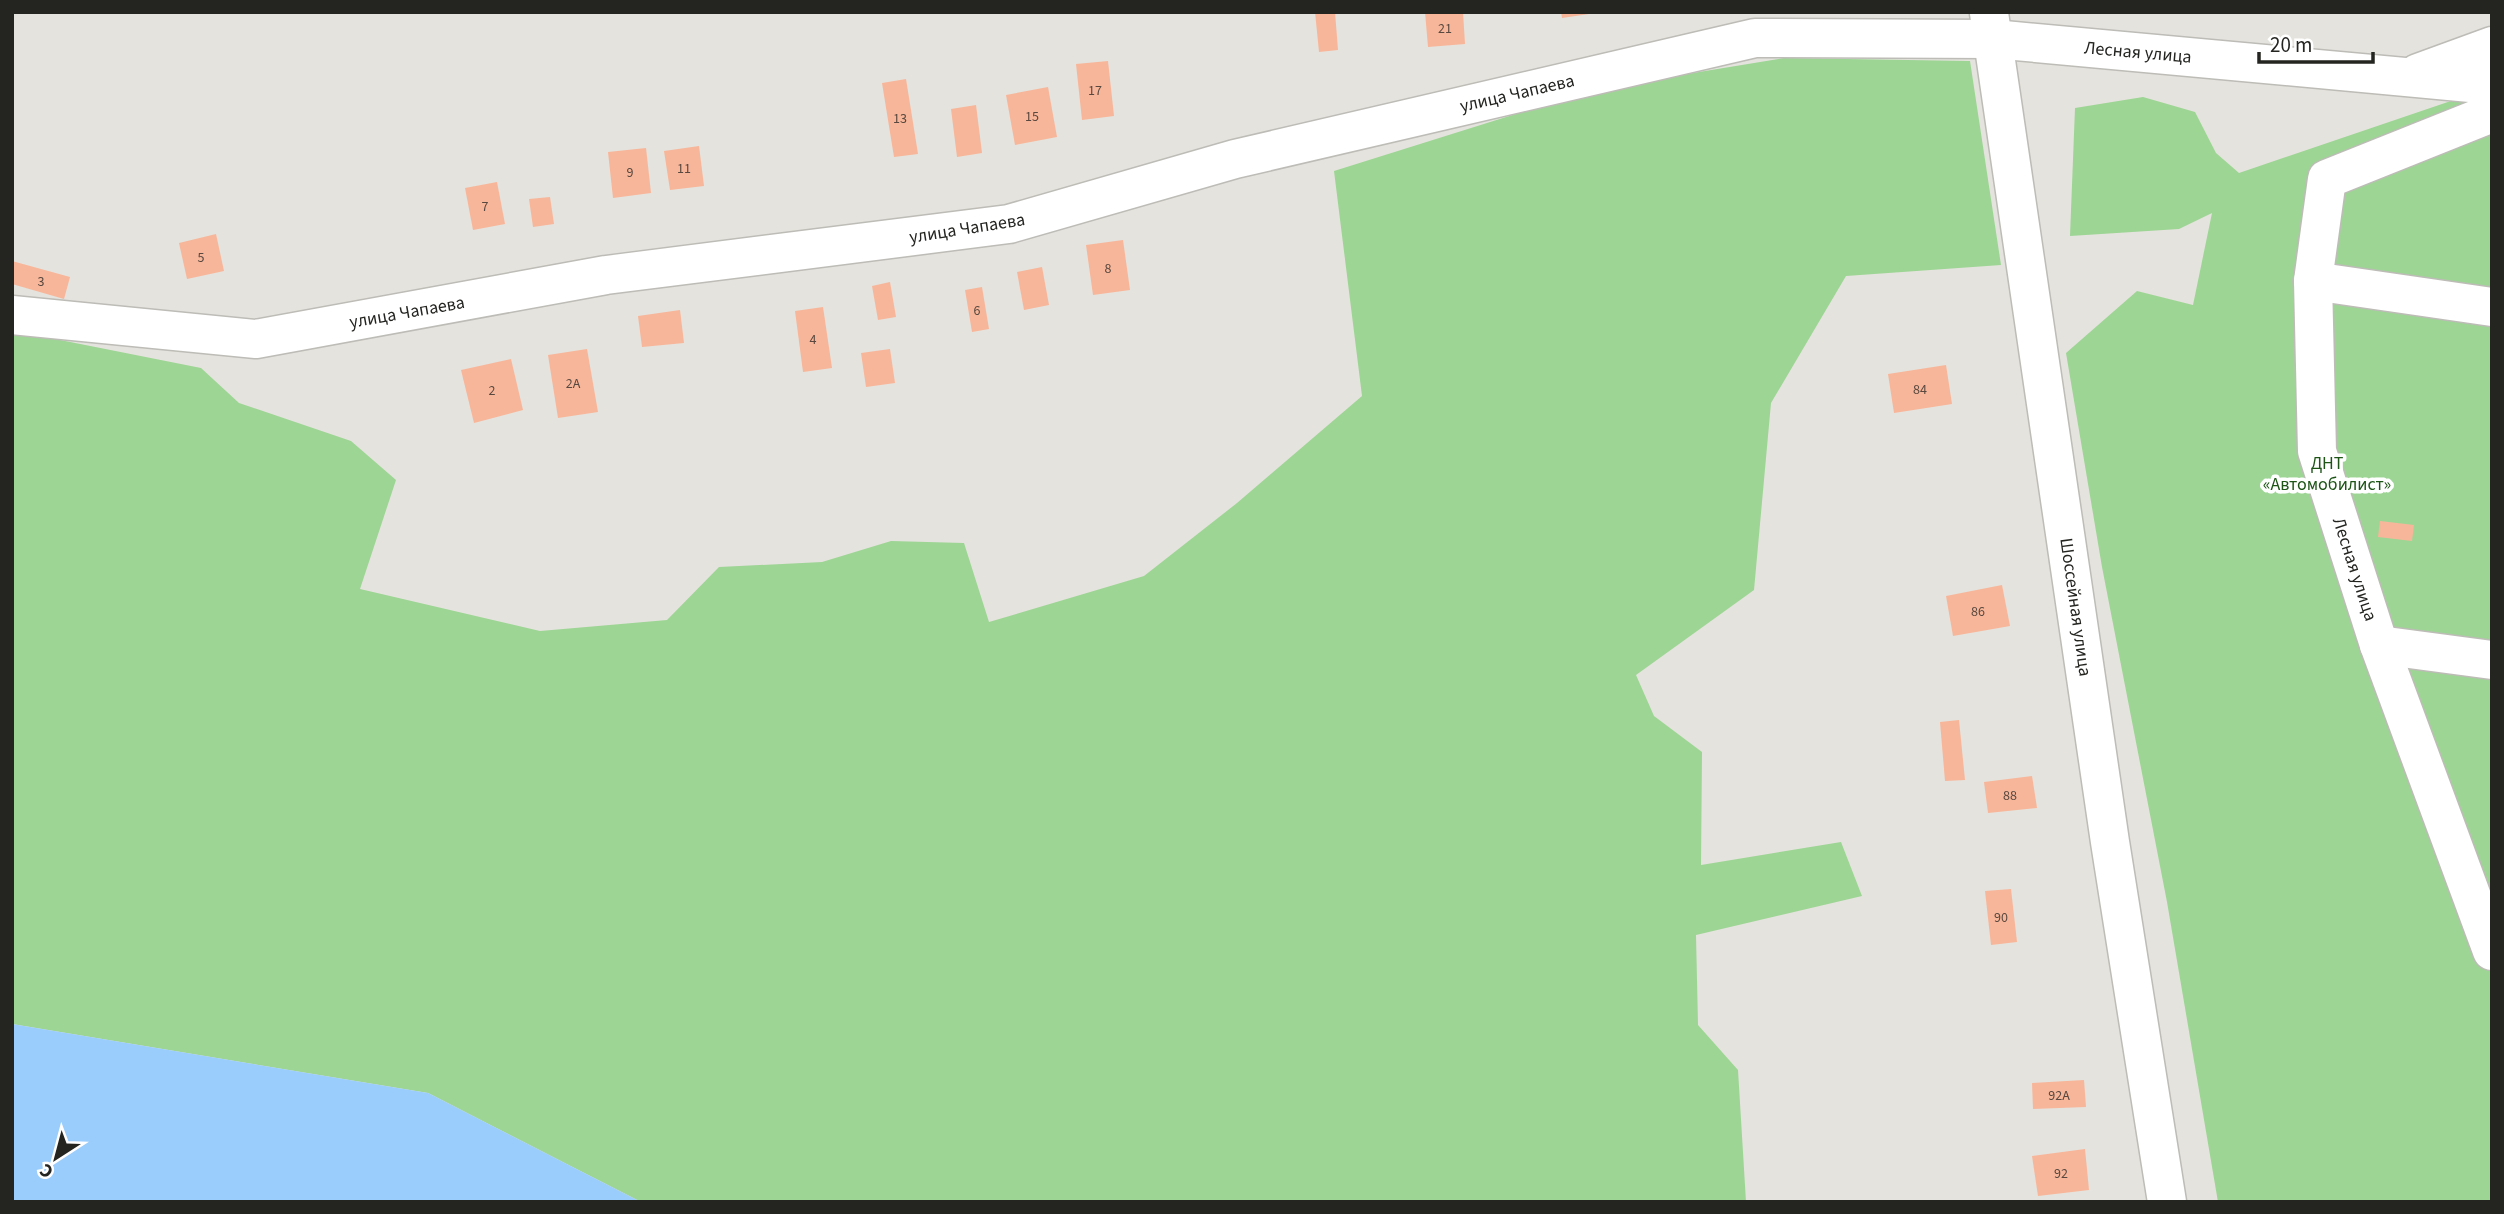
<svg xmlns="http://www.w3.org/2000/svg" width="2504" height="1214" font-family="'Source Sans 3',sans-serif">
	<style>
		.green { fill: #9dd595 }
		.water { fill: #9bcdfc }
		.building { fill: #f7b69a }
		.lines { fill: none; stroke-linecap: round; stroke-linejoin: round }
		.street-casing { stroke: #bdbcb6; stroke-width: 41 }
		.street { stroke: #fff; stroke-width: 38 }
		.labels { text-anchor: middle; stroke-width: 7; stroke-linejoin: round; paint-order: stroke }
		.number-label { font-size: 14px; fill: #59483f }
		.street-label { font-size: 18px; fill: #242421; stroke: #fff }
		.park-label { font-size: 18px; fill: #1e5517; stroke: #fff }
	</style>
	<rect width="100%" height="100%" fill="#e5e3dd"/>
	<g class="green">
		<polygon points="1784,58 1970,61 2001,265 1846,276 1771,403 1754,590 1636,675 1654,716 1702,752 1701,865 1841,842 1862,896 1696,935 1698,1025 1738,1070 1746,1202 641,1202 428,1093 12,1024 12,335 45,337 201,368 239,403 351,441 396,480 360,589 540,631 667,620 719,567 822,562 891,541 964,543 989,622 1144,576 1237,503 1362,396 1334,171 1595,89"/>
		<polygon points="2492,87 2492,1202 2218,1202 2167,902 2102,567 2066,353 2137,291 2193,305 2212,213 2179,229 2070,236 2075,108 2143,97 2195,112 2216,153 2239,173"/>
	</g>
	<polygon class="water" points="12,1024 428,1093 641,1202 12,1202"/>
	<g class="building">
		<polygon points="1315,12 1335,12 1338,50 1319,52"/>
		<polygon points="1425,12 1463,12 1465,44 1428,47"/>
		<polygon points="1561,12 1589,12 1589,14 1562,18"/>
		<polygon points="1108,61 1114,116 1082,120 1076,64"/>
		<polygon points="906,79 918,154 894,157 882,83"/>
		<polygon points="1048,87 1057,137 1015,145 1006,95"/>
		<polygon points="976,105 982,153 957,157 951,109"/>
		<polygon points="699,146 704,186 670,190 664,151"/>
		<polygon points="646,148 651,193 613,198 608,152"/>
		<polygon points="497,182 505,224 473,230 465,188"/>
		<polygon points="550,197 554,224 533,227 529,199"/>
		<polygon points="216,234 224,271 187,279 179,243"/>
		<polygon points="1123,240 1130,290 1093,295 1086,245"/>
		<polygon points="12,261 70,277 64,299 12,284"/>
		<polygon points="1042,267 1049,305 1024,310 1017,272"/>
		<polygon points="890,282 896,317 878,320 872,286"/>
		<polygon points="982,287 989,329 972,332 965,290"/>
		<polygon points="823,307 832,368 803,372 795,311"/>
		<polygon points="680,310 684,343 642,347 638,316"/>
		<polygon points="587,349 598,412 558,418 548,355"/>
		<polygon points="890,349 895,383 866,387 861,353"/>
		<polygon points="511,359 523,410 474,423 461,370"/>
		<polygon points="1946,365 1952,404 1894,413 1888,374"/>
		<polygon points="2380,521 2414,525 2412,541 2378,537"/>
		<polygon points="2002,585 2010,626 1953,636 1946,596"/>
		<polygon points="1959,720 1965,780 1945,781 1940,722"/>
		<polygon points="2032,776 2037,808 1988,813 1984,782"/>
		<polygon points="2011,889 2017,942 1991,945 1985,891"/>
		<polygon points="2084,1080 2086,1107 2033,1109 2032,1083"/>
		<polygon points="2085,1149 2089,1190 2038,1196 2032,1156"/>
	</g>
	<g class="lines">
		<defs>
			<g id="street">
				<polyline points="1989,13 2110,842 2167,1202"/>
				<polyline points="2418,73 2492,46"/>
				<polyline points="2492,113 2327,179 2313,281 2317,451 2379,645 2492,951"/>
				<polyline points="2313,281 2492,307"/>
				<polyline points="12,315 256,339 606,275 1009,224 1235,159 1755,38 1993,39 2492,85"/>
				<polyline points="2379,645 2492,660"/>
			</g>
		</defs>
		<use href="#street" class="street-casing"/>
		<use href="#street" class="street"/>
	</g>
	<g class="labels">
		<g class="number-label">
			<text x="1445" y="33">21</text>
			<text x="1095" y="95">17</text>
			<text x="1032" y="121">15</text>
			<text x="900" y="123">13</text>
			<text x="684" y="173">11</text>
			<text x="630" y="177">9</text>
			<text x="485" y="211">7</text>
			<text x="201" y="262">5</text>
			<text x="1108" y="273">8</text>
			<text x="41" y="286">3</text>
			<text x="977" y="315">6</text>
			<text x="813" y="344">4</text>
			<text x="573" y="388">2А</text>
			<text x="1920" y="394">84</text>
			<text x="492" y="395">2</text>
			<text x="1978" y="616">86</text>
			<text x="2010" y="800">88</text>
			<text x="2001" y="922">90</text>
			<text x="2059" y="1100">92А</text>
			<text x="2061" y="1178">92</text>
		</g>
		<g class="street-label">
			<text transform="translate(2138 52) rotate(5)" y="6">Лесная улица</text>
			<text transform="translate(1517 93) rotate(-13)" y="6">улица Чапаева</text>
			<text transform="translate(967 228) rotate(-9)" y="6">улица Чапаева</text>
			<text transform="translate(407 312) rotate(-10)" y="6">улица Чапаева</text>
			<text transform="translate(2355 569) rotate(72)" y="6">Лесная улица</text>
			<text transform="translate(2076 607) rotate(82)" y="6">Шоссейная улица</text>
		</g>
		<g class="park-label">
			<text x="2327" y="469">ДНТ<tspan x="2327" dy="21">«Автомобилист»</tspan></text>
		</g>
	</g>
	<rect width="2504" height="1214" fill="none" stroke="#242421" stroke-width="28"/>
	<g transform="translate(56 1158) rotate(216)" stroke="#ffffff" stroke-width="5" paint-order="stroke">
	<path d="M0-5L12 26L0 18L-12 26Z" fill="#242421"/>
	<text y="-10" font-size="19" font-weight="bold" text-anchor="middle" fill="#242421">С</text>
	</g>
	<path d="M2259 52v10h114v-10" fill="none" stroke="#242421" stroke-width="3.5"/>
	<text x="2270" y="52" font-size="21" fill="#242421" stroke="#ffffff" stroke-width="5" paint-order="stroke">20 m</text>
</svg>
